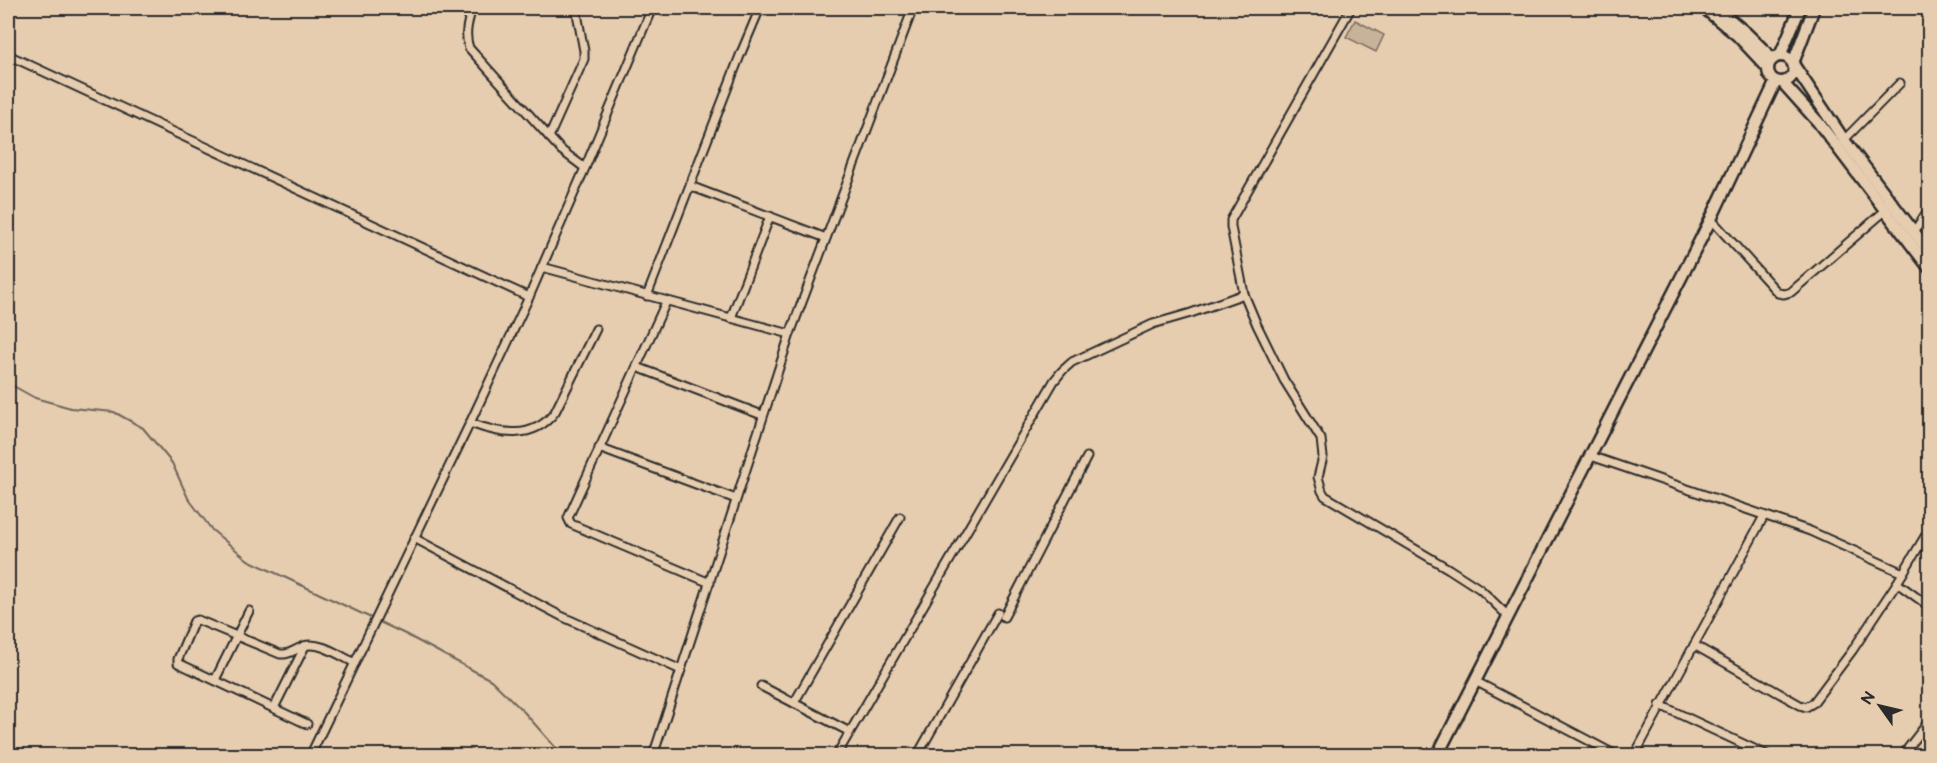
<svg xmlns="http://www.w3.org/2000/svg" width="1937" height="763" font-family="'Balsamiq Sans',sans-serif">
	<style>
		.green { fill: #c8b299; stroke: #7a6e62; stroke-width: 1.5 }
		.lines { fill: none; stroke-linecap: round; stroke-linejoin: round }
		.stream { stroke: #6f665a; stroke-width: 2 }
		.street-casing { stroke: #2b2b2b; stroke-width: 11 }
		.secondary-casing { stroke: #2b2b2b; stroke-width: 15 }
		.street { stroke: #e7cdaf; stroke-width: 7 }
		.secondary { stroke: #e7cdaf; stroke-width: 10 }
	</style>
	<rect width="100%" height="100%" fill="#e7cdaf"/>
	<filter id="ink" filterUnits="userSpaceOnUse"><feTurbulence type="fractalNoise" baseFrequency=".0167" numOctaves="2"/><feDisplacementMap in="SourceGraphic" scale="12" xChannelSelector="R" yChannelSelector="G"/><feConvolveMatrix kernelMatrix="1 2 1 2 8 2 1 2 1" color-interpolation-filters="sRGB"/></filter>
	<g filter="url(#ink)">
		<polygon class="green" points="1355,20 1384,35 1376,52 1346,37"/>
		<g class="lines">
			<polyline class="stream" points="8,383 35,398 71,408 114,412 143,428 172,463 188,498 212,530 248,560 405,634 491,680 524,712 563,756"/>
			<defs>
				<g id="street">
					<path d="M472 8C468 22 464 34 469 48L561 150 585 168"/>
					<polyline points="1351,8 1231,220 1231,227 1244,294 1257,325 1284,380 1321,439 1323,457 1318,477 1322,491 1325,496 1449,569 1480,589 1508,616"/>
					<polyline points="1919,8 1930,13"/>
					<polyline points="8,55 529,297"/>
					<polyline points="549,137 584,59 584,51 576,8"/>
					<polyline points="1844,140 1900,83"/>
					<polyline points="690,186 826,238"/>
					<polyline points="1711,219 1778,293 1784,294 1791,292 1886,210"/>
					<polyline points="1914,232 1930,207"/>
					<polyline points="542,267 790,334"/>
					<polyline points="647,296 741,53 760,8"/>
					<polyline points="666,302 568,518 571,524 710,583"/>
					<polyline points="731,318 770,216"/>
					<polyline points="637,367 762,415"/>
					<path d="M470 423C500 434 533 441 555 412L596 329"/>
					<polyline points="599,448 736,499"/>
					<polyline points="1591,456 1810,531 1903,573"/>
					<polyline points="414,538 561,616 681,670"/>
					<polyline points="1897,583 1930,607"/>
					<polyline points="1004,617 1087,457"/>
					<polyline points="1694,645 1800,705 1806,707 1813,703 1852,651 1897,583 1930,528"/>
					<polyline points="215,680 249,611"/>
					<polyline points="1475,681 1618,756"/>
					<polyline points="761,686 848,731"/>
					<polyline points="794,703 900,517"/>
					<polyline points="1660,705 1769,756"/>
					<polyline points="274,708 305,646"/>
					<path d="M307 724 178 663V659L194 621 198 620 280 654C290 655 295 649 304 646 320 641 340 656 355 663"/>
					<polyline points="310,756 470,423 529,297 585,168 652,8"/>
					<polyline points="653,756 790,334 913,8"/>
					<polyline points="836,756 1054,381 1062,371 1072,362 1153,324 1191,313 1244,294"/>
					<polyline points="917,756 998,613"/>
					<polyline points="1634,756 1764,516"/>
					<polyline points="1902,756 1930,720"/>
				</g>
				<g id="secondary">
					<polyline points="1704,8 1738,36 1768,68"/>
					<polyline points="1716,8 1745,32 1773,59"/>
					<polyline points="1780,56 1800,8"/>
					<circle cx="1781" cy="69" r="13"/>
					<polyline points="1793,63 1814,8"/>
					<polyline points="1795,67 1844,140 1930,253"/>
					<polyline points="1782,82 1818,122 1930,269"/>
					<polyline points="1437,756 1711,219 1776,81"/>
				</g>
			</defs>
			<use href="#street" class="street-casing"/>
			<use href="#secondary" class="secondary-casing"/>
			<use href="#street" class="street"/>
			<use href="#secondary" class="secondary"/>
		</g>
	</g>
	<rect width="1937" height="763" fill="none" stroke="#e7cdaf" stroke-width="30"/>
	<rect x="15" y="15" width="1907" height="733" fill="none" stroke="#2b2b2b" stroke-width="2" filter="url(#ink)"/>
	<g transform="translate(1880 706) rotate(304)" stroke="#e7cdaf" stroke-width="4.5" paint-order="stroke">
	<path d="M0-4.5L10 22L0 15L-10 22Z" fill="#2b2b2b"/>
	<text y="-9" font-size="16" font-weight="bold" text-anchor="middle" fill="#2b2b2b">N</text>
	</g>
</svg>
